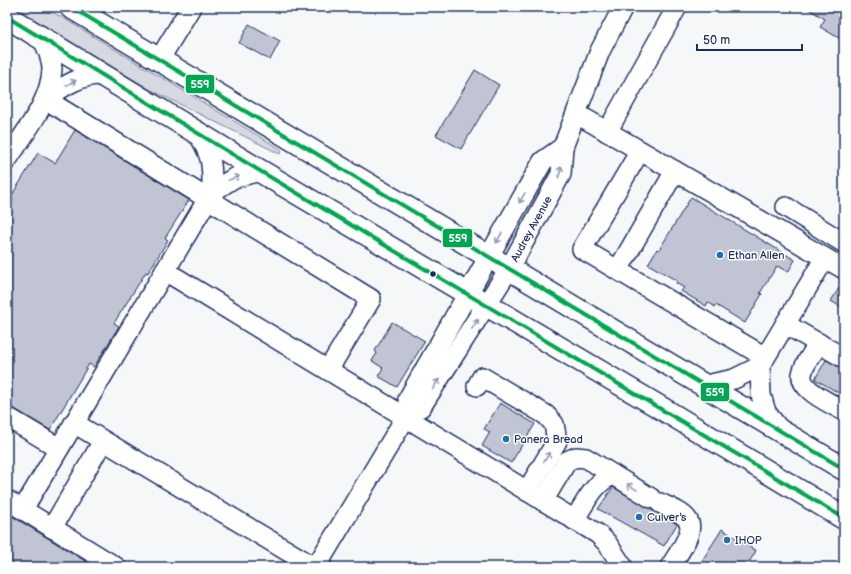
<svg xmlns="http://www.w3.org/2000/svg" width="851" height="574" font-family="'Balsamiq Sans',sans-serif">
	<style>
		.green { fill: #d6d9e2; stroke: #7884a0 }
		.building { fill: #c0c4d3; stroke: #1b2f5e }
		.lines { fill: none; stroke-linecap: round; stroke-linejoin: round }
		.minor-casing { stroke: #1b2f5e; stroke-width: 22 }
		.major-casing { stroke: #1b2f5e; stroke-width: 25 }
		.minor { stroke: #fff; stroke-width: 19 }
		.major { stroke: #fff; stroke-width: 22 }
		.bus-1-casing { stroke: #fff; stroke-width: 7 }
		.bus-1 { stroke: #00a651; stroke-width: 4 }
		.oneway { stroke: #8d97ae }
		.poi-dot { fill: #1f6fb2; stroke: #fff; stroke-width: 1.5 }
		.bus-dot { fill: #1b2f5e; stroke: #fff; stroke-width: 1.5 }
		.labels { text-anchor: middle; stroke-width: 3; stroke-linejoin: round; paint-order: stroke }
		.street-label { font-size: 11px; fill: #1b2f5e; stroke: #fff }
		.poi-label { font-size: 11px; fill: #1b2f5e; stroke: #fff; text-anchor: start }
		.line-badge { stroke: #fff; stroke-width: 1.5 }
		.badge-label { font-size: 11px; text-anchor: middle; font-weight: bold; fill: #fff }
	</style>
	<rect width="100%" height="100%" fill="#f6f7f9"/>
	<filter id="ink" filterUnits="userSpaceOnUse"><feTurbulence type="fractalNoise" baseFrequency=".025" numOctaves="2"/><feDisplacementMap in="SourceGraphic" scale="8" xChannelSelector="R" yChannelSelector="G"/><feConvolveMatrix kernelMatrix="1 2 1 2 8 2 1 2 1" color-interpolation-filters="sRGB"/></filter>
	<g filter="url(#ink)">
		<polygon class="green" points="13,7 41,7 58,15 282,150 280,154 151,90"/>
		<g class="building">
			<polygon points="805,7 844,7 844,41 820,27 825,19"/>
			<polygon points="249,24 280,41 270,60 239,43"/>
			<polygon points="475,70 499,85 461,149 436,135"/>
			<polygon points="75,130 189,200 165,238 168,240 148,273 146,272 114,323 119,326 94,367 89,364 50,430 13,408 7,406 7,203 38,153 55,163"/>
			<polygon points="691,197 795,260 788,272 777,266 760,293 762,294 745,323 716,305 715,307 708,302 706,306 681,291 684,288 676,283 677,281 648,264 657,249 659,250"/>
			<polygon points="844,280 844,309 831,301"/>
			<polygon points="392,322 425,341 397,387 378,376 383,368 372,361 377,353 375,351"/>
			<polygon points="826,360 844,369 844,396 815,379"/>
			<polygon points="500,403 535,424 511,463 482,446 490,432 484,429"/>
			<polygon points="613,487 677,524 664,546 598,509"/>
			<polygon points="7,513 46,537 95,567 7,567"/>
			<polygon points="722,529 756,551 746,567 698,567"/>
		</g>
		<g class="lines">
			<defs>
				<g id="minor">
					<polyline points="159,60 191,7"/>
					<polyline points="45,99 371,299 328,370"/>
					<path d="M45 99C63 87 79 75 101 75"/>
					<polyline points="577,114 844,269"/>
					<polyline points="607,132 677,7"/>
					<path d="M198 134C213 158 212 164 212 192"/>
					<polyline points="640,151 582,249 765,357"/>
					<path d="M7 160C24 133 51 102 52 69 52 58 47 49 43 39"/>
					<polyline points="786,207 844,243"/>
					<polyline points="618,270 675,171"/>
					<polyline points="165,271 598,534 607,543 623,567"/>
					<polyline points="785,324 844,358"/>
					<path d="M819 343C814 352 804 363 802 374 799 390 832 404 844 411"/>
					<polyline points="706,385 734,379 760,366"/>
					<polyline points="477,386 482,377 546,415 554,424 557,441 527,491"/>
					<path id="s1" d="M410 410 421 407 509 269 561 174 563 147 600 51 623 7"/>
					<polyline points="7,417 59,448"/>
					<polyline points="74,423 314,567"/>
					<polyline points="779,429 766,412 761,395 760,366 825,258"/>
					<polyline points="7,500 116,567"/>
					<polyline points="543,501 567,461 576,457 586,458 651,498"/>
					<path d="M660 503C668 507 682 512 687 519 697 531 676 556 670 567"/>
					<polyline points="23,509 212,192 234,178 260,171"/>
					<path d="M574 520C585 504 594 482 613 475"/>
					<polyline points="52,528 103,441"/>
					<polyline points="316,567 410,410 408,399 543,161 563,147"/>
				</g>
				<g id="major">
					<polyline points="71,7 844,469"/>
					<polyline points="7,17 260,171 656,405 844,518"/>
				</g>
			</defs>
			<use href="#minor" class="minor-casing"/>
			<use href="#major" class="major-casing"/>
			<use href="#minor" class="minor"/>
			<use href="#major" class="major"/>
			<defs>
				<g id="bus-1">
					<polyline points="71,7 844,469"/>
					<polyline points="7,17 260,171 844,518"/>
				</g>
			</defs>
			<use href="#bus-1" class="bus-1-casing"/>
			<use href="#bus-1" class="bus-1"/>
		</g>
		<defs><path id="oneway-shaft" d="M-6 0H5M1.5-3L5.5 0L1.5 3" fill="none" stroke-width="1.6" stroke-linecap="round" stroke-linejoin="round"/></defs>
		<g class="oneway">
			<use href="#oneway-shaft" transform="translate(71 83) rotate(-27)"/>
			<use href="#oneway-shaft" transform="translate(560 172) rotate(-74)"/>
			<use href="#oneway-shaft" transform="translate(234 178) rotate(-22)"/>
			<use href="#oneway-shaft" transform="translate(522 198) rotate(120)"/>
			<use href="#oneway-shaft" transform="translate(499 238) rotate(119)"/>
			<use href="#oneway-shaft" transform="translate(475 324) rotate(-57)"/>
			<use href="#oneway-shaft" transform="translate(436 384) rotate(-57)"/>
			<use href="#oneway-shaft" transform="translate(547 457) rotate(-59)"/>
			<use href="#oneway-shaft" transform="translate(632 487) rotate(-149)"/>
		</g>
	</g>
	<g class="poi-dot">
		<circle cx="720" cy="255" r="4"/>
		<circle cx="506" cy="439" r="4"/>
		<circle cx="639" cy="517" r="4"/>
		<circle cx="727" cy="540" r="4"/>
	</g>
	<circle class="bus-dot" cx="433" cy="274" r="3.5"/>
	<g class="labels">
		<g class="street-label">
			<text dy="4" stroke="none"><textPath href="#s1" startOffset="221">Audrey Avenue</textPath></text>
		</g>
		<g class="poi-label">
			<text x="728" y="259">Ethan Allen</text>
			<text x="514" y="443">Panera Bread</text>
			<text x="647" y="521">Culver's</text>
			<text x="735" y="544">IHOP</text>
		</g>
	</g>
	<g class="line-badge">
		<rect x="185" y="74" width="30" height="20" rx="4" fill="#00a651"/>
		<rect x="442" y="228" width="31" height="20" rx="4" fill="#00a651"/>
		<rect x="700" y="382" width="30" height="20" rx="4" fill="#00a651"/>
	</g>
	<g class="badge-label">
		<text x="200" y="88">559</text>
		<text x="458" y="242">559</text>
		<text x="715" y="396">559</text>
	</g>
	<rect width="851" height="574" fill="none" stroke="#fff" stroke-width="24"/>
	<rect x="12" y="12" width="827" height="550" fill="none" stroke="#1b2f5e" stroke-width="1.5" filter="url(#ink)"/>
	<path d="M697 44v6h105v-6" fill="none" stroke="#1b2f5e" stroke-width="2"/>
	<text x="703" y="44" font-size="12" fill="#1b2f5e" stroke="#ffffff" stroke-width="3" paint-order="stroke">50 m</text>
</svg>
